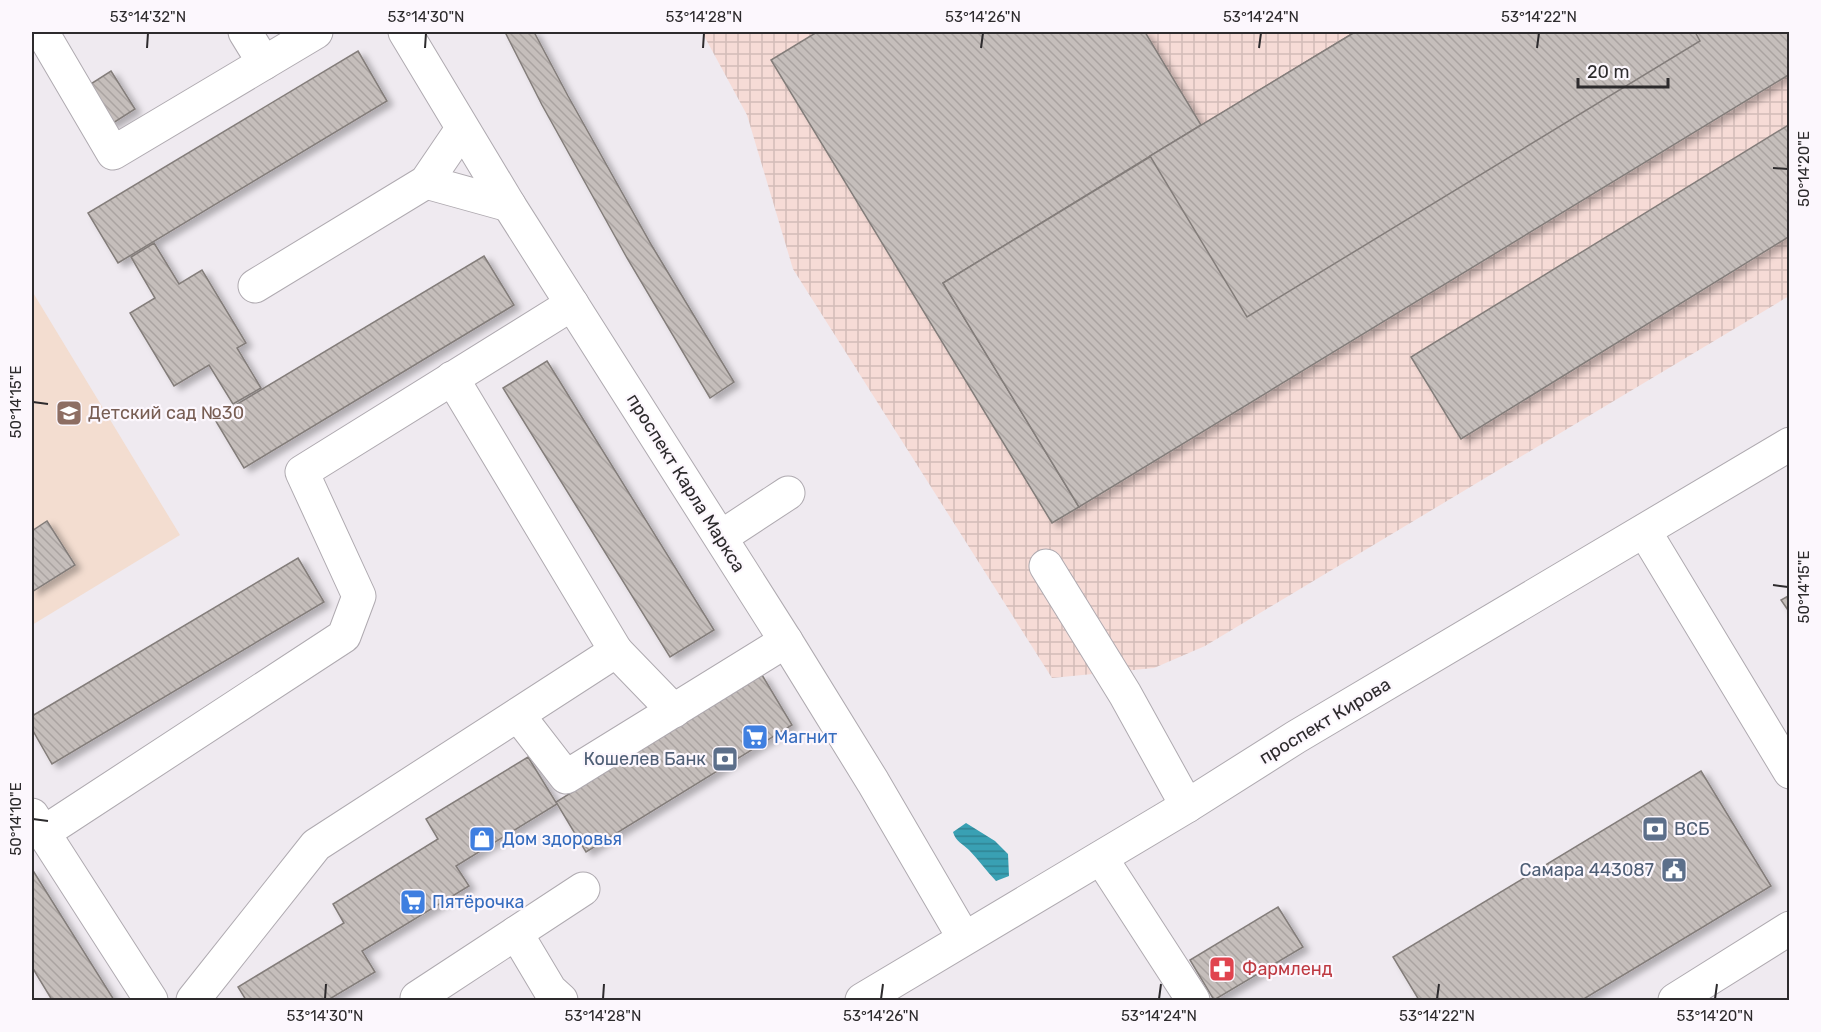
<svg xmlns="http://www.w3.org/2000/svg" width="1821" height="1032" font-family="Rubik,sans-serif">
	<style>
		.industrial { fill: url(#industrial-grid) }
		.education { fill: #f3ddd0 }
		.water { fill: url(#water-rules) }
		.building { fill: url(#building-back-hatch); stroke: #837d7a; stroke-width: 1.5; filter: url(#shadow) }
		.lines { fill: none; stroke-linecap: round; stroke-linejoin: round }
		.minor-casing { stroke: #afaab0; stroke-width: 35 }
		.major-casing { stroke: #afaab0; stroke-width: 35 }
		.minor { stroke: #fff; stroke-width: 33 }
		.major { stroke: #fff; stroke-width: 33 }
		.ticks { fill: none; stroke: #2d2b2d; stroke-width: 2 }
		.labels { text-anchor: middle; stroke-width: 4.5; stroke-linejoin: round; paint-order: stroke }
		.education-label { font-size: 18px; fill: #785e54; stroke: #fcf7fd; text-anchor: start }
		.street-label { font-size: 18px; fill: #2d2b2d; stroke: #fcf7fd }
		.shop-label { font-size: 18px; fill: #366cbe; stroke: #fcf7fd; text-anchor: start }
		.service-label { font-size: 18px; fill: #4e5e75; stroke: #fcf7fd; text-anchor: end }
		.health-label { font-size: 18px; fill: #be3a42; stroke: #fcf7fd; text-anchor: start }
		.neatline { fill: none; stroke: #2d2b2d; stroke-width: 2 }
		.ticks-label { font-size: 15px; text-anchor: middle; fill: #2d2b2d }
	</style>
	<defs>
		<pattern id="industrial-grid" width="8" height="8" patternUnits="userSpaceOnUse" patternTransform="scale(1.5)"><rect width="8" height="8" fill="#f6dbd6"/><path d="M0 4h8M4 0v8" fill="none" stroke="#d3bcb8"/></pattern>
		<pattern id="water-rules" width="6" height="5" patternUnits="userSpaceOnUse" patternTransform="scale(1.5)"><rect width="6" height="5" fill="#39a0b3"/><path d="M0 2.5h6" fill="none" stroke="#308392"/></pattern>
		<pattern id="building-back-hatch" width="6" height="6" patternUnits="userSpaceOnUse" patternTransform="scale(1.5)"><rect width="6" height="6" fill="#c5bebb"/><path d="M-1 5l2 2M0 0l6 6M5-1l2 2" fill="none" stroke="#aaa3a1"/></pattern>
		<filter id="shadow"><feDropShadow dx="6" dy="4" stdDeviation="3" flood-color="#0004"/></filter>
	</defs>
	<rect width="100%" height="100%" fill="#efeaf0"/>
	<polygon class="industrial" points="702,32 1789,32 1789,296 1205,646 1154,668 1052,678 793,269 747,115"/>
	<polygon class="education" points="32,291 180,535 32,625"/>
	<path class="water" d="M966 823 995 841 1008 854 1009 876 996 881C986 871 979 860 969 850 963 844 956 842 953 832Z"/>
	<g class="building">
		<polygon points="505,32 534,32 568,96 652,246 734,382 710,398 627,258 542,105"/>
		<polygon points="817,32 1145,32 1201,125 943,283 1079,507 1052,523 771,60"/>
		<polygon points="1355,32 1790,32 1790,74 1079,507 943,283"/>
		<polygon points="1355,32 1695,32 1700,41 1247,317 1150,156"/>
		<polygon points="358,51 387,101 118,263 88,213"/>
		<polygon points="111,71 135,109 110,125 86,87"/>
		<polygon points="1790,124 1790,236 1461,439 1411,357"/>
		<polygon points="154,243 179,284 202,270 246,343 237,348 261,388 233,404 209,365 174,386 130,313 155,298 131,257"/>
		<polygon points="484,256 514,305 244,468 214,418"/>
		<polygon points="547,361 714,630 670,657 503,388"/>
		<polygon points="47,521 75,565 32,592 32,531"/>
		<polygon points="298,558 324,602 52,764 32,729 32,716"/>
		<polygon points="1790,595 1790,613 1781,600"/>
		<polygon points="762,675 792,725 586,852 556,802"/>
		<polygon points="528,757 557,804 456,866 469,886 362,951 375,972 328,1000 246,1000 238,987 344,923 333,904 438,839 426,819"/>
		<polygon points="1701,771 1771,886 1582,1000 1419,1000 1393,957"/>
		<polygon points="32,869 114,1000 52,1000 32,967"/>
		<polygon points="1278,907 1303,947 1214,1000 1190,960"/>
	</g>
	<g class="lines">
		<defs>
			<g id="minor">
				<polyline points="42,32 113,153 316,32"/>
				<polyline points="245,32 264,63"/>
				<polyline points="405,32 509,205 786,641 873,782 964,938"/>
				<polyline points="426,182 509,205"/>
				<polyline points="255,286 426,182 462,129"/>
				<polyline points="452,378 616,651"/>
				<polyline points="1645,532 1790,772"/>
				<polyline points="721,537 788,493"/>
				<polyline points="1046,566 1125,694 1187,806"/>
				<polyline points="518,715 566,777 786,641"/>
				<polyline points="32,815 151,1000"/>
				<polyline points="43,833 344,636 359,596 302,472 572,304"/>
				<polyline points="1101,858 1193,1000"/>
				<polyline points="516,933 550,990 561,1000"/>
				<polyline points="417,998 583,889"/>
				<polyline points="193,1000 316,845 616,651 674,711"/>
				<polyline points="1675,1000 1790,928"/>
			</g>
			<polyline id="major" points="862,1000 1187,806 1296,737 1790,444"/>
		</defs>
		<use href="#minor" class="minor-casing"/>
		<use href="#major" class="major-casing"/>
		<use href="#minor" class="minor"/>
		<use href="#major" class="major"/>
	</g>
	<path class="ticks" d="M147 48 148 33M425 48 426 33M703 48 704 33M981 48 983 33M1259 48 1261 33M1537 48 1539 33M1773 168 1788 169M33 402 48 404M1773 585 1788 587M33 819 48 821M325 999 326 984M603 999 604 984M881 999 883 984M1159 999 1161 984M1437 999 1439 984M1715 999 1717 984"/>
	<defs>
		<symbol id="school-square" viewBox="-11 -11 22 22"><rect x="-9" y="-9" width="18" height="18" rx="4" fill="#8d6e63" stroke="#fcf7fd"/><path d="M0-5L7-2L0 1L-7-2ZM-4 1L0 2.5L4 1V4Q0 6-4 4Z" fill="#fff"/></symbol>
		<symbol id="supermarket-square" viewBox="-11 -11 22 22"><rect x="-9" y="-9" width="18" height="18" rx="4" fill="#3f7fe0" stroke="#fcf7fd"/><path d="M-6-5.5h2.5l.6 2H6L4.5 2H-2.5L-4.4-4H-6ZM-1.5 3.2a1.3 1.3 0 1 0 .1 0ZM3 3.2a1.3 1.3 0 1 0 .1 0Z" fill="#fff"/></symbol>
		<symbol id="bank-square" viewBox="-11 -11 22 22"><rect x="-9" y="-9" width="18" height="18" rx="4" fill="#5c6f8a" stroke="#fcf7fd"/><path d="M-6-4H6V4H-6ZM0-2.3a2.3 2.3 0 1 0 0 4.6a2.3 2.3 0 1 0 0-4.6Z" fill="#fff"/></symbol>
		<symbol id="shop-square" viewBox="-11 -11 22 22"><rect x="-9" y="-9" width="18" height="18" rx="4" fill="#3f7fe0" stroke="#fcf7fd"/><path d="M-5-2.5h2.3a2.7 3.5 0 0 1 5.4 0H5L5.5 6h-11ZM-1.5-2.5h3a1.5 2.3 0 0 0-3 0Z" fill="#fff"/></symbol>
		<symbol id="civic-square" viewBox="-11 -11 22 22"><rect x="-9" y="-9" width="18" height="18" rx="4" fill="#5c6f8a" stroke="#fcf7fd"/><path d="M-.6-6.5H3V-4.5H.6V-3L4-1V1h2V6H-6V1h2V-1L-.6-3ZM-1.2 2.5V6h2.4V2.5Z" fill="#fff"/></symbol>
		<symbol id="pharmacy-square" viewBox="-11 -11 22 22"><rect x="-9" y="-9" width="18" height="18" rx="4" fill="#e0444e" stroke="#fcf7fd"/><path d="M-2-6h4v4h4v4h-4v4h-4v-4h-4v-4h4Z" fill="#fff"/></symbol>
	</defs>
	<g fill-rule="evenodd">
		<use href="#school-square" x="54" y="398" width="30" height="30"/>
		<use href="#supermarket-square" x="740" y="722" width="30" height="30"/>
		<use href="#bank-square" x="710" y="744" width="30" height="30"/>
		<use href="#bank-square" x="1640" y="814" width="30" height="30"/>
		<use href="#shop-square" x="467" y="824" width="30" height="30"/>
		<use href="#civic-square" x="1659" y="855" width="30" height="30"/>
		<use href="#supermarket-square" x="398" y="887" width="30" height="30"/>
		<use href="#pharmacy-square" x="1207" y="954" width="30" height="30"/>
	</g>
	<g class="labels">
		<g class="education-label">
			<text x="88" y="419">Детский сад №30</text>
		</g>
		<g class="street-label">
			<text transform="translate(686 483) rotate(58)" y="6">проспект Карла Маркса</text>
			<text transform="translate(1325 721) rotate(-31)" y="6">проспект Кирова</text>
		</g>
		<g class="shop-label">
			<text x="774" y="743">Магнит</text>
			<text x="502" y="845">Дом здоровья</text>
			<text x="432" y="908">Пятёрочка</text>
		</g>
		<g class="service-label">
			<text x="706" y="765">Кошелев Банк</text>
			<text x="1674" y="835" text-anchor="start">ВСБ</text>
			<text x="1654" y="876">Самара 443087</text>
		</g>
		<g class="health-label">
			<text x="1242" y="975">Фармленд</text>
		</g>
	</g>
	<rect width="1821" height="1032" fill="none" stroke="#fcf7fd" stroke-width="66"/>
	<path d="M1578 78v9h90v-9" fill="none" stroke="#2d2b2d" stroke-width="3"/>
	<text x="1587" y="78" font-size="18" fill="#2d2b2d" stroke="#fcf7fd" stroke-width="4.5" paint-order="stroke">20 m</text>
	<rect x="33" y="33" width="1755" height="966" class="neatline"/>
	<g class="ticks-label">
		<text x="148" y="22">53°14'32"N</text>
		<text x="426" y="22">53°14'30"N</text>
		<text x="704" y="22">53°14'28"N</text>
		<text x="983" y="22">53°14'26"N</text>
		<text x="1261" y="22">53°14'24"N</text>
		<text x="1539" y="22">53°14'22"N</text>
		<text transform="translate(1804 169) rotate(-90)" y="5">50°14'20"E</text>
		<text transform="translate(16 402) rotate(-90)" y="5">50°14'15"E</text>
		<text transform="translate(1804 587) rotate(-90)" y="5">50°14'15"E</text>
		<text transform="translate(16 819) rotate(-90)" y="5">50°14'10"E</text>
		<text x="325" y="1021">53°14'30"N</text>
		<text x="603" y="1021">53°14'28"N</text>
		<text x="881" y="1021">53°14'26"N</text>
		<text x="1159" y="1021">53°14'24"N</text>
		<text x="1437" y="1021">53°14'22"N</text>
		<text x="1715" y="1021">53°14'20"N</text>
	</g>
</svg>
